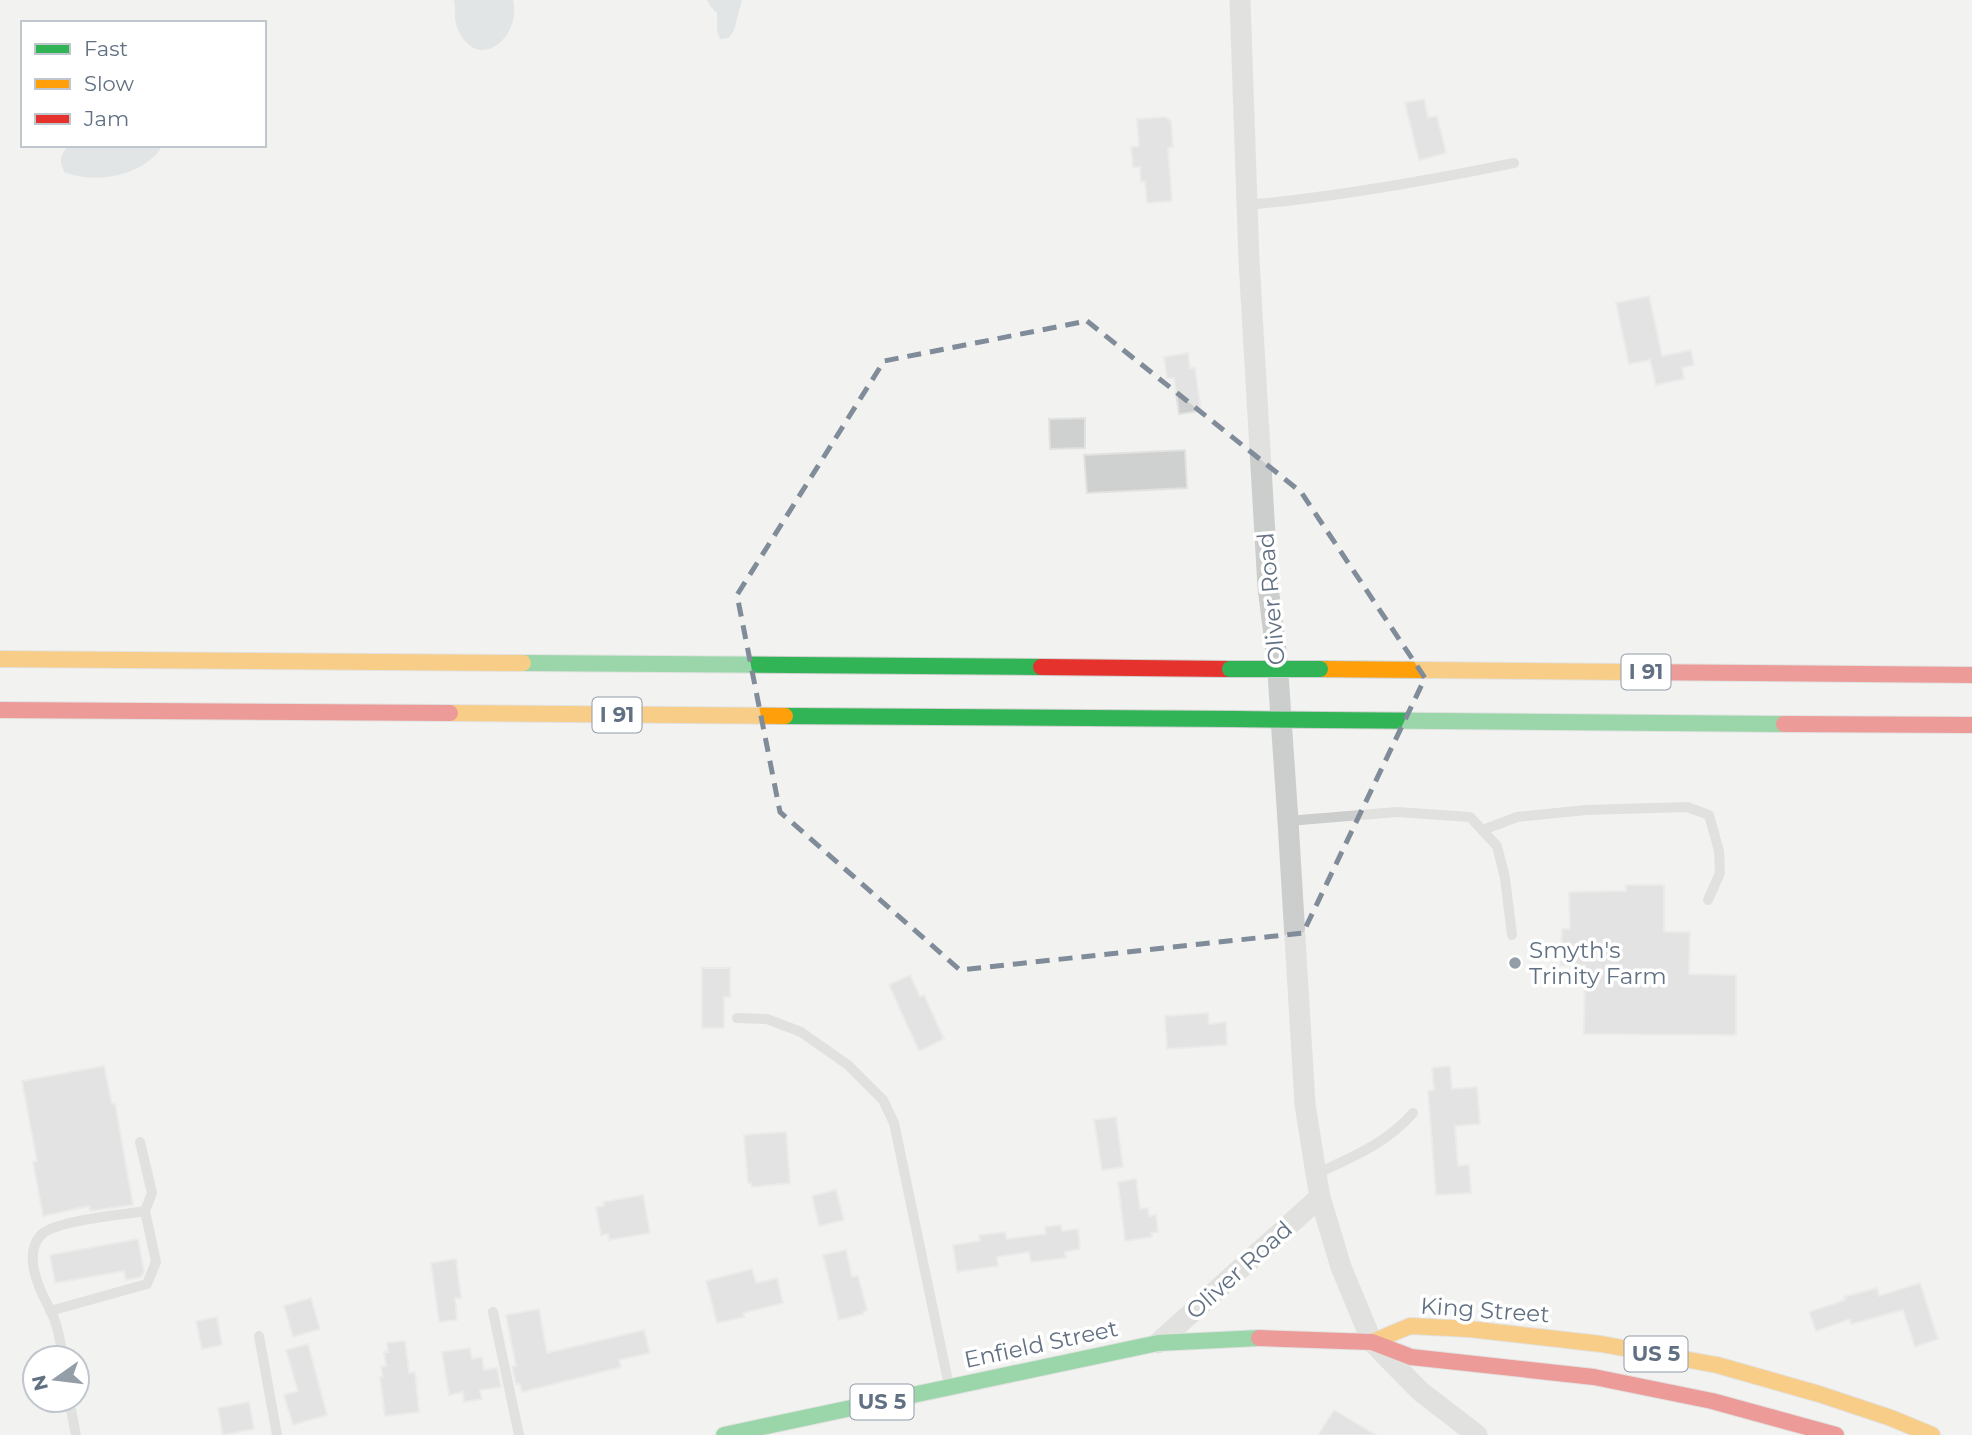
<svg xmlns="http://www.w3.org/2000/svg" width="1972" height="1435" font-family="Montserrat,sans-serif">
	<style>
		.water { fill: #ced5d8 }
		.building { fill: #cfd0d0; stroke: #e2e2e0; stroke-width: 2 }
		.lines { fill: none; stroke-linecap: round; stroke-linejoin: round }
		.fast-casing { stroke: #cfd0cf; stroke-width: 18 }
		.slow-casing { stroke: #cfd0cf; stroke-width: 18 }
		.jam-casing { stroke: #cfd0cf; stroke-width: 18 }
		.lane { stroke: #cccdcd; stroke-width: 10 }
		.street { stroke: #cccdcd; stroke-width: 21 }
		.fast { stroke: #30b455; stroke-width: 16 }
		.slow { stroke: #ff9f0a; stroke-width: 16 }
		.jam { stroke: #e5322d; stroke-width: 16 }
		.fast-bridge-casing { stroke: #cdcfcf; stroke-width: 18; stroke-linecap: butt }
		.fast-bridge { stroke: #30b455; stroke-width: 16 }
		.marked { fill: none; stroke: #808c99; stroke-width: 5; stroke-dasharray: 14 9; stroke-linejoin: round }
		.poi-dot { fill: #949ea8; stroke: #fff; stroke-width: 2.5 }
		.labels { text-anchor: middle; stroke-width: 7; stroke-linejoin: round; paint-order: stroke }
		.shield { fill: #fff; stroke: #909ba8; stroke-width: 2 }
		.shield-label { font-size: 21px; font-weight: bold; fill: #617082 }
		.street-label { font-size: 23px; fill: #617082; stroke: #fff }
		.poi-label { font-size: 23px; fill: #617082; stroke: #fff; text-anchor: start }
	</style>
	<rect width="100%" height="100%" fill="#f2f3f0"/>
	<g class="water">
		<path d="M454 0H513C522 36 480 73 459 32 453 21 456 11 454 0Z"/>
		<polygon points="707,0 742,0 734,30 729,38 720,39 717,31 717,13 710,6"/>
		<path d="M69 145H163C145 176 95 185 64 172 59 160 60 155 69 145Z"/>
	</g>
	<g class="building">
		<polygon points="1424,99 1428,118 1437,116 1446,153 1419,160 1405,103"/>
		<polygon points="1165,117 1171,121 1173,147 1168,148 1172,201 1147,203 1145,181 1141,182 1140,167 1133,167 1131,147 1139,146 1137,119"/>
		<polygon points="1649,296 1662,356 1691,350 1694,365 1682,368 1684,379 1656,385 1650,360 1629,364 1616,303"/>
		<polygon points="1188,353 1190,368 1195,368 1201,411 1179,414 1174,378 1167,378 1164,357"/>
		<polygon points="1085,418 1085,448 1050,449 1049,419"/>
		<polygon points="1185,450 1187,488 1087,493 1084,455"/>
		<polygon points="1626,885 1664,885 1664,932 1690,932 1689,974 1736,975 1736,1035 1584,1034 1585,965 1561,965 1562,929 1570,929 1569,892 1626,891"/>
		<polygon points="702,968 730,968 730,997 724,997 724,1028 702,1028"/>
		<polygon points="910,975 920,997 924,995 944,1039 919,1051 889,985"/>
		<polygon points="1208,1013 1209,1024 1226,1022 1227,1045 1167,1049 1165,1016"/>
		<polygon points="104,1066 112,1104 115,1103 133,1205 90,1211 89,1206 43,1216 33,1162 37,1161 22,1081"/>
		<polygon points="1450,1066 1452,1089 1477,1087 1480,1124 1455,1126 1458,1166 1469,1165 1471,1193 1436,1195 1428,1091 1434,1090 1432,1068"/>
		<polygon points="1116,1117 1123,1167 1102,1170 1094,1120"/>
		<polygon points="786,1132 790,1183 752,1187 751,1183 748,1183 744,1135"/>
		<polygon points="1136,1179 1140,1209 1148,1208 1149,1216 1156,1215 1158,1232 1151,1233 1152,1237 1125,1241 1118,1182"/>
		<polygon points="836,1190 844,1220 819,1226 812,1196"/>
		<polygon points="643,1195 650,1233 609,1240 608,1234 601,1235 596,1207 604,1206 603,1202"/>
		<polygon points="1061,1225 1062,1231 1078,1229 1080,1249 1065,1252 1066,1258 1031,1262 1029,1252 997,1257 998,1266 957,1272 953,1245 980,1241 979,1235 1005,1232 1007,1239 1046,1234 1045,1227"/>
		<polygon points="138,1239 144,1271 141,1277 126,1280 124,1271 55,1283 50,1255"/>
		<polygon points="846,1250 852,1277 858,1276 867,1310 863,1312 863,1314 839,1320 823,1255"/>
		<polygon points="456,1259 461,1298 455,1298 457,1320 439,1322 431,1263"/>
		<polygon points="752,1269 756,1283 777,1278 783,1303 743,1313 744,1317 717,1323 706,1281"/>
		<polygon points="1920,1283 1938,1339 1915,1347 1903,1310 1851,1324 1850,1319 1816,1331 1809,1312 1845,1300 1844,1297 1877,1288 1879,1296"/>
		<polygon points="311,1298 320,1329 293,1337 284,1306"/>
		<polygon points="539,1309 547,1353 644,1330 650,1353 619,1360 621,1367 522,1392 520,1384 516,1384 512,1366 516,1366 506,1315"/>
		<polygon points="217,1317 222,1345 202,1349 196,1321"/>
		<polygon points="405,1341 409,1373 415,1372 419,1412 385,1416 380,1377 383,1377 381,1366 386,1366 384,1352 388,1352 387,1343"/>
		<polygon points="308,1344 327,1415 293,1425 284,1395 298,1391 286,1350"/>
		<polygon points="470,1348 472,1359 482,1357 484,1370 497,1368 501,1387 480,1390 482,1399 464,1402 463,1392 449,1395 442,1352"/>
		<polygon points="249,1402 254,1429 223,1435 218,1408"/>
		<polygon points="1334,1410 1376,1435 1318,1435"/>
	</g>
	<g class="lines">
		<defs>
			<g id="fast">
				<polyline points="523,663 1041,667"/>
				<polyline points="785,716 1234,719"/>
				<polyline points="1324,720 1784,724"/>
				<polyline points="724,1435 1158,1343 1259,1338"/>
			</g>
			<g id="slow">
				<polyline points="0,659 523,663"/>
				<polyline points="1320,669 1629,672"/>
				<polyline points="450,713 785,716"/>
				<polyline points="1372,1342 1410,1326 1469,1329 1601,1344 1717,1365 1819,1394 1891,1418 1932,1435"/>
			</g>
			<g id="jam">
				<polyline points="1041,667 1230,669"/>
				<polyline points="1629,672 1972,675"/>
				<polyline points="0,710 450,713"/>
				<polyline points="1784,724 1972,725"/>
				<polyline points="1259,1338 1372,1342 1411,1357 1594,1377 1712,1401 1836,1435"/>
			</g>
		</defs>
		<use href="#fast" class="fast-casing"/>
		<use href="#slow" class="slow-casing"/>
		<use href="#jam" class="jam-casing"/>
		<g class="lane">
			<path d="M1247 205C1337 197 1426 181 1514 163"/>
			<polyline points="1288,821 1397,812 1470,817 1497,846 1505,878 1512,935"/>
			<polyline points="1483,830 1517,817 1586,810 1687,807 1709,815 1719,851 1720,873 1708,900"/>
			<polyline points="737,1018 767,1019 801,1032 848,1065 883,1100 894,1123 948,1381"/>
			<path d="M1316 1174C1352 1157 1386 1144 1413 1113"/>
			<polyline points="50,1311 147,1284 156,1262 145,1211 152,1193 140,1142"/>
			<polyline points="493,1312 519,1435"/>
			<polyline points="259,1336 277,1435"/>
			<path d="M63 1358C61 1346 59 1332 55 1321 51 1309 43 1298 39 1286 33 1271 28 1249 41 1235 55 1220 123 1215 145 1211"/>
			<polyline points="69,1400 76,1435"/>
		</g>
		<g class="street">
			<polyline points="1240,0 1249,261 1268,587 1277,659 1288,821 1305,1104 1316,1174 1320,1197 1341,1267 1372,1342 1420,1391 1477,1435"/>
			<polyline points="1158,1343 1320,1197"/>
		</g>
		<use href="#fast" class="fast"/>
		<use href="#slow" class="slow"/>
		<use href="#jam" class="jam"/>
		<defs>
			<g id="fast-bridge">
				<polyline points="1230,669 1320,669"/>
				<polyline points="1234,719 1324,720"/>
			</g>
		</defs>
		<use href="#fast-bridge" class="fast-bridge-casing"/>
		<use href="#fast-bridge" class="fast-bridge"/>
	</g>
	<path d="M0 0H1972V1435H0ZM1087 321 1301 492 1425 678 1303 933 960 970 780 812 737 595 884 361Z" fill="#f2f3f0" fill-opacity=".55" fill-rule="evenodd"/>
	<path class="marked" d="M1087 321 1301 492 1425 678 1303 933 960 970 780 812 737 595 884 361Z"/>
	<circle class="poi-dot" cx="1515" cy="963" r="7"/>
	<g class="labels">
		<g class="shield">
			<rect x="1621.5" y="654.5" width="49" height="35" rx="5"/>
			<rect x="592.5" y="697.5" width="49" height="35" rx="5"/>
			<rect x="1624.5" y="1336.5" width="63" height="35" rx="5"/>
			<rect x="850.5" y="1384.5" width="63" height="35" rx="5"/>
		</g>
		<g class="shield-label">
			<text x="1646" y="679">I 91</text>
			<text x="617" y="722">I 91</text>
			<text x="1656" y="1361">US 5</text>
			<text x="882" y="1409">US 5</text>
		</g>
		<g class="street-label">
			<text transform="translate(1271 599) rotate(-95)" y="8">Oliver Road</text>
			<text transform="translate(1239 1270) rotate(-42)" y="8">Oliver Road</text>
			<text transform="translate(1485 1310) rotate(4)" y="8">King Street</text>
			<text transform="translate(1041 1344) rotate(-12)" y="8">Enfield Street</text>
		</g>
		<g class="poi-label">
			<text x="1529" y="958">Smyth's<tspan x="1529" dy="26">Trinity Farm</tspan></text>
		</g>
	</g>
	<rect x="21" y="21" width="245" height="126" fill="#ffffff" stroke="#c0c6cd" stroke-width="2"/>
	<rect x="35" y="44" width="35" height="10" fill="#30b455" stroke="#c0c6cd" stroke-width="2"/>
	<text x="84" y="56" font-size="21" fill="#617082">Fast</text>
	<rect x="35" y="79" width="35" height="10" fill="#ff9f0a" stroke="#c0c6cd" stroke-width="2"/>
	<text x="84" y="91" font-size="21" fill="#617082">Slow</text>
	<rect x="35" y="114" width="35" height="10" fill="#e5322d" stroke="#c0c6cd" stroke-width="2"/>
	<text x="84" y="126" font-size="21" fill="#617082">Jam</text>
	<g transform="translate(56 1379) rotate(256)"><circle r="33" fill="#ffffff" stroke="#c0c6cd" stroke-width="2"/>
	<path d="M0-5L12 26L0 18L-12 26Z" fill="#949ea8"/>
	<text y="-10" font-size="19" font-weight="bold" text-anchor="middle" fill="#617082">N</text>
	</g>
</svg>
